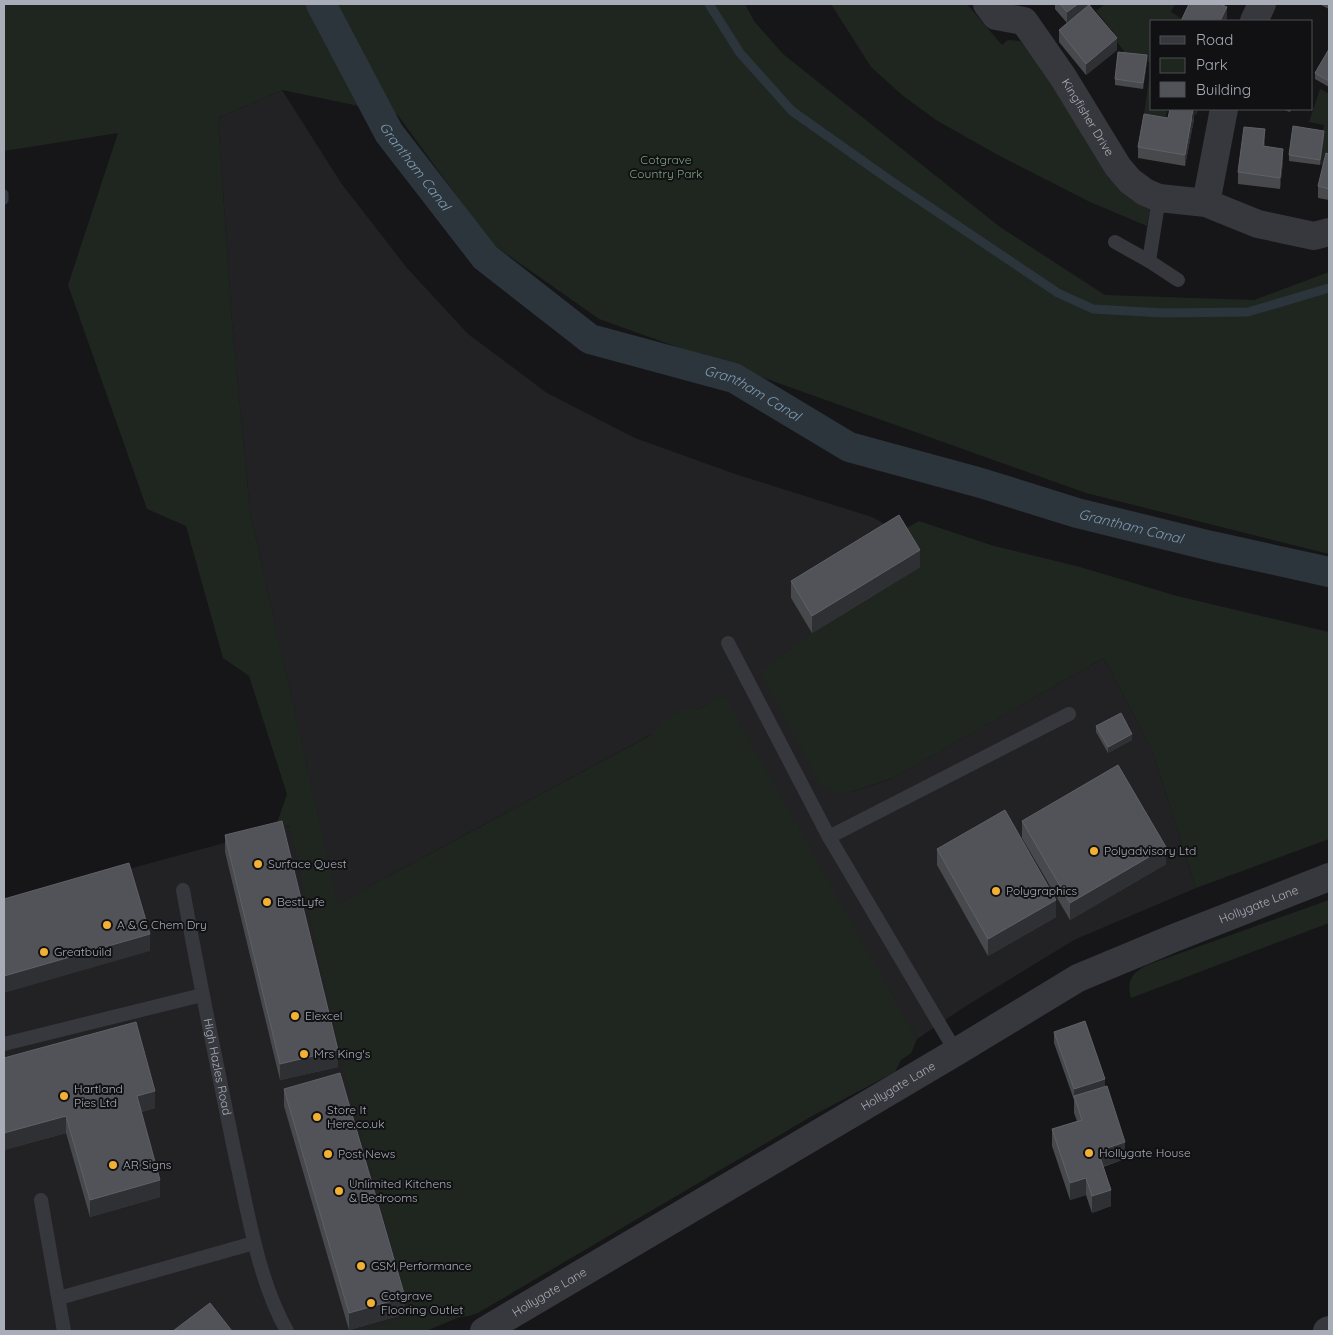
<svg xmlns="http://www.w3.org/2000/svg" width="1333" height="1335" font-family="Quicksand,sans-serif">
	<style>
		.built { fill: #222225 }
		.green { fill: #1e261f }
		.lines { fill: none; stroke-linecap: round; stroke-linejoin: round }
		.stream { stroke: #2c353c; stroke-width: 9 }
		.canal { stroke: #2c353c; stroke-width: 30 }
		.service { stroke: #37383d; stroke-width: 14 }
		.minor { stroke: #37383d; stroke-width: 28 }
		.tertiary { stroke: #37383d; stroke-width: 28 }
		.wall { fill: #47494d }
		.shaded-wall { fill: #2f3033 }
		.building { fill: #525359; stroke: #5f6168 }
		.poi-dot { fill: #f2b134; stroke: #111113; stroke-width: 2 }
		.labels { text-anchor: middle; stroke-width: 4; stroke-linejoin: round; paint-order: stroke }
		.street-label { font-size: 12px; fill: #a8adb8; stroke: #111113 }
		.park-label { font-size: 12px; fill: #7fa381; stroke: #111113 }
		.poi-label { font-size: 12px; fill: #a8adb8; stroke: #111113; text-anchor: start }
		.water-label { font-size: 14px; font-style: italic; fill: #7f9bb3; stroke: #111113 }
	</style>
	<rect width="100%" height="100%" fill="#161618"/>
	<polygon class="built" points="282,90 341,183 407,268 468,334 547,393 635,438 735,474 872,517 899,532 920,567 812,633 844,794 891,779 1104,658 1152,750 1196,888 1074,940 966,1006 917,1039 832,906 723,696 368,887 336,907 426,1331 4,1331 4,903 275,829 319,821 250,512 232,323 218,118"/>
	<g class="green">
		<polygon points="4,4 745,4 754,21 783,54 1000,227 1105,295 1254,300 1329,272 1329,554 1086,493 599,319 491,243 397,114 282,90 218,118 232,323 250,512 338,905 368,887 651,735 663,720 681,710 697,710 724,695 917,1039 911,1053 901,1060 895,1072 812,1116 478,1313 469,1316 460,1317 426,1331 366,1331 410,1315 406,1301 399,1293 394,1277 396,1267 395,1259 341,1058 290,826 275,829 287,794 249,676 223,658 186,526 147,509 68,285 118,133 4,151"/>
		<polygon points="831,4 967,4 1002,45 1008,40 1020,41 1061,92 1109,179 1113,177 1150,208 1147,226 1090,202 998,155 936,120 902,95 871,67"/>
		<polygon points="1105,4 1175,4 1171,12 1182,19 1181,21 1152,21 1152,58 1150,62 1118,55 1124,51 1111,35 1113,32 1096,11"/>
		<polygon points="1149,80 1152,81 1152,109 1198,109 1197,115 1167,111 1166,117 1144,114"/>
		<polygon points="1320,89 1328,93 1329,91 1329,165 1320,165 1324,137 1322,137 1324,125 1309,122"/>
		<polygon points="919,521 994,546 1080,567 1177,596 1329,632 1329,839 1196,888 1152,750 1104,658 893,778 844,794 821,787 760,672 812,633 899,532"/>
		<path d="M1329 900V923L1131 998C1126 981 1132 973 1147 965Z"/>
	</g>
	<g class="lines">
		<g class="stream">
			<polyline points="709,4 740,53 792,111 891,181 1058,293 1093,309 1164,313 1248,312 1329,288"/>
			<polyline points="4,194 4,200"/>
		</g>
		<path class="canal" id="s1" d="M321 4 389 133 485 257 590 339 734 378 849 447 981 483 1077 513 1211 546 1329 572"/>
		<g class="service">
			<polyline points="1159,198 1149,261 1178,280"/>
			<polyline points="1115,242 1149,261"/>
			<polyline points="728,643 829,837 956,1052"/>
			<polyline points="829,837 1069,714"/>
			<path id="s2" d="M183 890C199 979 217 1066 235 1154 248 1212 258 1280 287 1331"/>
			<polyline points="4,1044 202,995"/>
			<polyline points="41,1200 64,1331"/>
			<polyline points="59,1298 254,1243"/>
		</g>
		<g class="minor">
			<path id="s3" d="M987 4 996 16 1024 21 1063 77 1118 167 1130 181 1145 192 1159 198 1206 203 1258 224 1314 236 1329 232"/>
			<polyline points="1254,21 1262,4"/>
			<polyline points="1206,203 1224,109"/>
			<polyline points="1327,1331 1329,1330"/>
		</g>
		<path class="tertiary" id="s4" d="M484 1331 956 1052 1078 978 1174 938 1329 877"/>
	</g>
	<g class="wall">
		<polygon points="1055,4 1092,4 1090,5 1117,50 1086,75 1059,42 1059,30 1067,23 1055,9"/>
		<polygon points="1319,4 1329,4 1329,9"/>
		<polygon points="1329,49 1329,87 1315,79 1315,73"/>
		<polygon points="1152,53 1152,63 1150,62 1150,57"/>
		<polygon points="1147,61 1143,89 1115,85 1115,79"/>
		<polygon points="1282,109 1291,109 1290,112"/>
		<polygon points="1168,118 1194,119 1185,166 1138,158 1138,147"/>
		<polygon points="1324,137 1320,165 1289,161 1289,155"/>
		<polygon points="1265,140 1264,147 1283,161 1280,189 1238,184 1238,172"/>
		<polygon points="1329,154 1329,200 1318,198 1318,186"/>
		<polygon points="920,567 812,633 791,598 791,581"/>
		<polygon points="1096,726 1132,740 1108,753 1096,732"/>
		<polygon points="1022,821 1166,864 1070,920 1022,838"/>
		<polygon points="225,835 338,1067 280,1080 225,852"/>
		<polygon points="937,849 1056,917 988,956 937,865"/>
		<polygon points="1054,1032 1105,1086 1125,1159 1103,1167 1111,1206 1092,1213 1086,1195 1070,1200 1052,1146 1052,1129 1077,1121 1074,1113 1074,1100 1054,1043"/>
		<polygon points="4,1058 155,1108 141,1112 160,1197 90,1217 66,1133 4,1150"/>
		<polygon points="284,1089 405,1314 349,1330 284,1106"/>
	</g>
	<g class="shaded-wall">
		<polygon points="1078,4 1092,4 1067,24 1067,12"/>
		<polygon points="1227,7 1227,19 1226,21 1220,21"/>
		<polygon points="1117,38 1117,50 1086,75 1086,64"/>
		<polygon points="1147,55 1147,61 1143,89 1143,83"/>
		<polygon points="1194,109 1194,119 1185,166 1185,155"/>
		<polygon points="1265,129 1265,140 1263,158 1263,146"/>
		<polygon points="1324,131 1324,137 1320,165 1320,160"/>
		<polygon points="1283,149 1283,161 1280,189 1280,178"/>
		<polygon points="920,550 920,567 812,633 812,616"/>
		<polygon points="1132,734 1132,740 1108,753 1108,747"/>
		<polygon points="1166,847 1166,864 1070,920 1070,903"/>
		<polygon points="1056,900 1056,917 988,956 988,939"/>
		<polygon points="150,934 150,951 4,993 4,976"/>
		<polygon points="338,1050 338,1067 280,1080 280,1064"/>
		<polygon points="1105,1079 1105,1090 1074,1096 1074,1100 1074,1089"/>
		<polygon points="155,1091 155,1108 137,1113 137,1096"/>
		<polygon points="66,1116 66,1133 4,1150 4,1133"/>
		<polygon points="1125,1142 1125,1159 1098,1168 1098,1151"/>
		<polygon points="1086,1178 1086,1195 1070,1200 1070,1183"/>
		<polygon points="160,1180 160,1197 90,1217 90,1200"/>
		<polygon points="1111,1190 1111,1206 1092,1213 1092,1196"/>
		<polygon points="405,1297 405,1314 349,1330 349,1313"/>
	</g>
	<g class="building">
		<polygon points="1060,4 1078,4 1067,12"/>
		<polygon points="1189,4 1220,4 1227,7 1220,21 1181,21"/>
		<polygon points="1089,5 1117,38 1086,64 1059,30"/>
		<polygon points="1329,49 1329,81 1315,73"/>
		<polygon points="1118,52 1147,55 1143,83 1115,79"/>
		<polygon points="1170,109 1193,109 1185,155 1138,147 1144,114 1168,118"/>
		<polygon points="1293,126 1324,131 1320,160 1289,155"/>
		<polygon points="1244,127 1265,129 1263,146 1283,149 1280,178 1238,172"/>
		<polygon points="1326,153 1329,154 1329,189 1318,186"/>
		<polygon points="899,515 920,550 812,616 791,581"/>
		<polygon points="1121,713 1132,734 1108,747 1096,726"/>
		<polygon points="1118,765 1166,847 1070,903 1022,821"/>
		<polygon points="1005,810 1056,900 988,939 937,849"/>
		<polygon points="282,821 338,1050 280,1064 225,835"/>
		<polygon points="129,863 150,934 4,976 4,899"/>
		<polygon points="1085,1021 1105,1079 1074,1089 1054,1032"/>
		<polygon points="136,1022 155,1091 137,1096 160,1180 90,1200 66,1116 4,1133 4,1058"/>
		<polygon points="340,1073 405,1297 349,1313 284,1089"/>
		<polygon points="1107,1086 1125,1142 1098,1151 1111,1190 1092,1196 1086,1178 1070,1183 1052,1129 1082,1120 1074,1096"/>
		<polygon points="210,1303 232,1331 173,1331"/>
	</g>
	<g class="poi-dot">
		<circle cx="1094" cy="851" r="5"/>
		<circle cx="258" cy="864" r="5"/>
		<circle cx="996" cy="891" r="5"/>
		<circle cx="267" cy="902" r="5"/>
		<circle cx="107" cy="925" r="5"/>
		<circle cx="44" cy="952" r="5"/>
		<circle cx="295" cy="1016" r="5"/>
		<circle cx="304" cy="1054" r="5"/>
		<circle cx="64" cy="1096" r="5"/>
		<circle cx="317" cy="1117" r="5"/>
		<circle cx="1089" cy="1153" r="5"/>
		<circle cx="328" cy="1154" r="5"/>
		<circle cx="113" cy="1165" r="5"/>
		<circle cx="339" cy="1191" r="5"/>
		<circle cx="361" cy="1266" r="5"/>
		<circle cx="371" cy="1303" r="5"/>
	</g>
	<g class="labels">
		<g class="street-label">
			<text dy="4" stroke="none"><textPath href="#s3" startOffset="159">Kingfisher Drive</textPath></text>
			<text dy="4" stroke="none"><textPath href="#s4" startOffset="886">Hollygate Lane</textPath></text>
			<text dy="4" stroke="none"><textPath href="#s2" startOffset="180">High Hazles Road</textPath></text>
			<text dy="4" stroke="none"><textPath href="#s4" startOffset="481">Hollygate Lane</textPath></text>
			<text dy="4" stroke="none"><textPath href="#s4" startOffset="76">Hollygate Lane</textPath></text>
		</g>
		<g class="park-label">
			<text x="666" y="164">Cotgrave<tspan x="666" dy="14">Country Park</tspan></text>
		</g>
		<g class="poi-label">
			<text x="1104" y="855">Polyadvisory Ltd</text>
			<text x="268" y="868">Surface Quest</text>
			<text x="1006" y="895">Polygraphics</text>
			<text x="277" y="906">BestLyfe</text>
			<text x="117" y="929">A &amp; G Chem Dry</text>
			<text x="54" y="956">Greatbuild</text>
			<text x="305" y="1020">Elexcel</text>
			<text x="314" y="1058">Mrs King's</text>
			<text x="74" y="1093">Hartland<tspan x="74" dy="14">Pies Ltd</tspan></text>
			<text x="327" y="1114">Store It<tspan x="327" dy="14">Here.co.uk</tspan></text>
			<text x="1099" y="1157">Hollygate House</text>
			<text x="338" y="1158">Post News</text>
			<text x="123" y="1169">AR Signs</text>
			<text x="349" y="1188">Unlimited Kitchens<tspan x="349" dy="14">&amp; Bedrooms</tspan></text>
			<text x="371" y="1270">GSM Performance</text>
			<text x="381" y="1300">Cotgrave<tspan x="381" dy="14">Flooring Outlet</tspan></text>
		</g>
		<g class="water-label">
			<text dy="5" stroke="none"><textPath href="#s1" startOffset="188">Grantham Canal</textPath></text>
			<text dy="5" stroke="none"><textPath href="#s1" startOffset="608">Grantham Canal</textPath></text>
			<text dy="5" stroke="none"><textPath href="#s1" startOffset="1012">Grantham Canal</textPath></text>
		</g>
	</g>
	<rect width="1333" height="1335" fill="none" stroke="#a8adb8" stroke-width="10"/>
	<rect x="1150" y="20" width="162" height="90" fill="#111113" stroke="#4d4f55"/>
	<rect x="1160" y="36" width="25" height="8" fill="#37383d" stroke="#4d4f55"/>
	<text x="1196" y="45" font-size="15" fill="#a8adb8">Road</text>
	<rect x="1160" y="58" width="25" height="15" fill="#1e261f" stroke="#4d4f55"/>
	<text x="1196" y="70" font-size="15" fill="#a8adb8">Park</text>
	<rect x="1160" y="82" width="25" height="15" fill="#525359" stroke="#4d4f55"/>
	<text x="1196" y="95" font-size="15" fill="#a8adb8">Building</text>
</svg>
